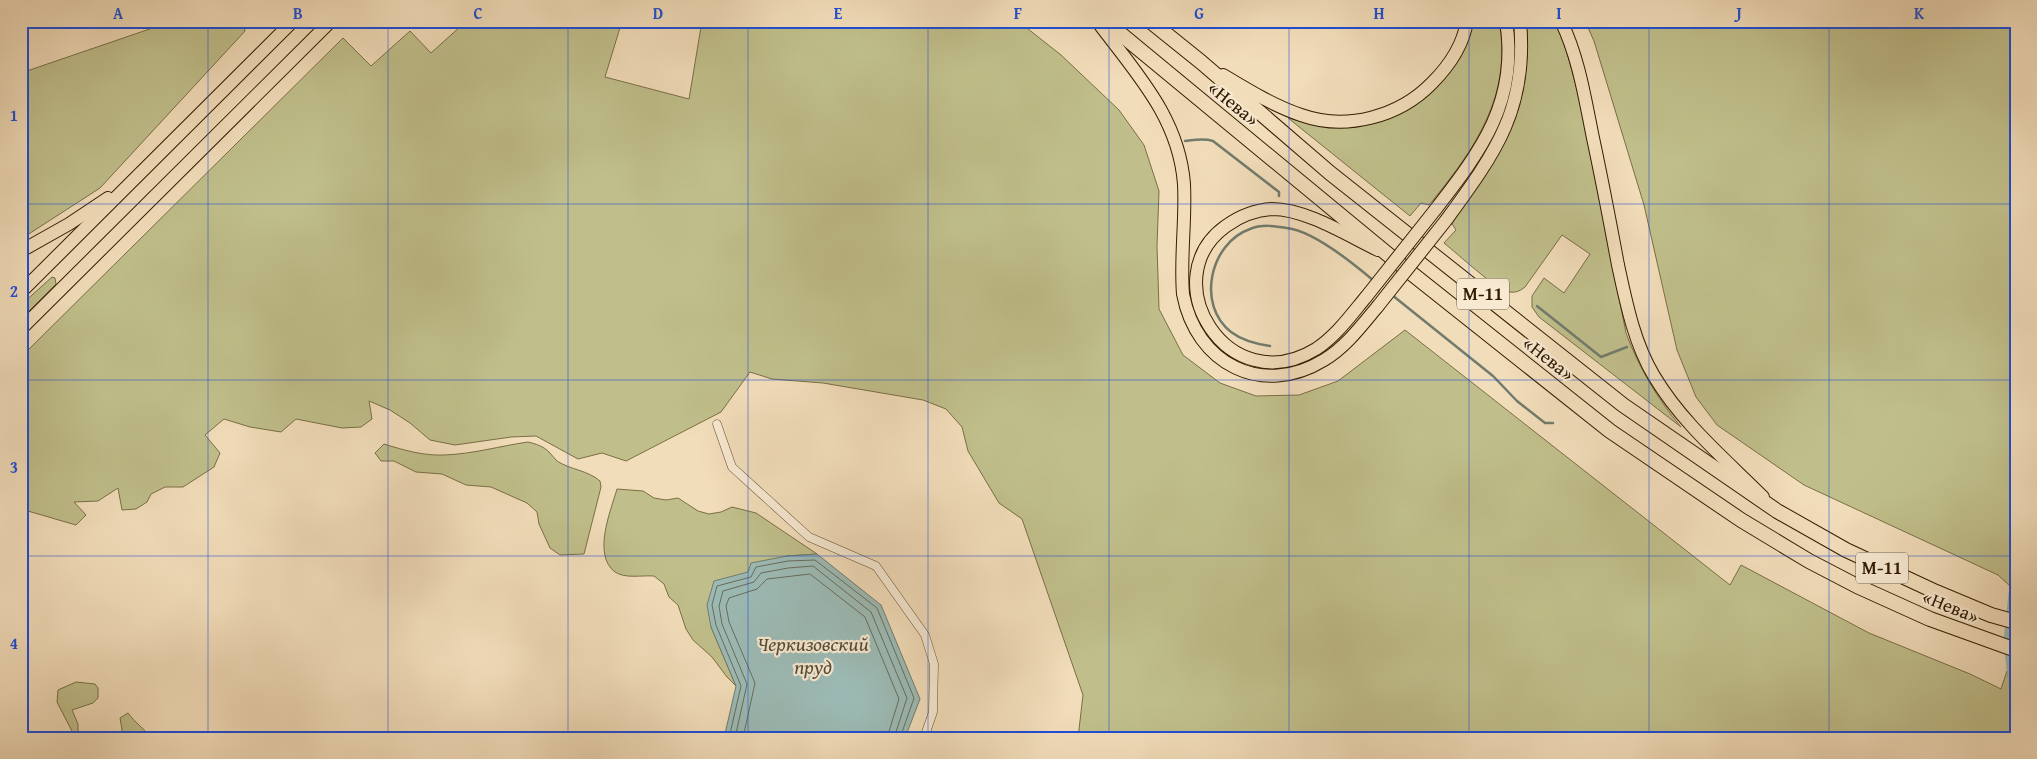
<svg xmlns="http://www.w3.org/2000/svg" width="2037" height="759" font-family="'Gentium Book Plus',serif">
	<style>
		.green { fill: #c0bf8b; stroke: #7a6e46 }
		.water { fill: #9cbbb6; stroke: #727b6d }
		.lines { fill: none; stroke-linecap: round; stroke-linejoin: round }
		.shore { stroke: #686c5b; stroke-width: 1 }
		.stream { stroke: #727b6d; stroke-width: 2.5 }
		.river { stroke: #9cbbb6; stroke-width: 15 }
		.minor-casing { stroke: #634c2e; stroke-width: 9 }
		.primary-casing { stroke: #331c00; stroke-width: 14 }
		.motorway-casing { stroke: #331c00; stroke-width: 16 }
		.minor { stroke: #f7e9d2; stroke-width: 8 }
		.primary { stroke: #f2ddba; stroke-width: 12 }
		.motorway { stroke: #f2ddba; stroke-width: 14 }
		.primary-bridge-casing { stroke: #331c00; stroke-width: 14; stroke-linecap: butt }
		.primary-bridge { stroke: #f2ddba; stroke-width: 12 }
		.grid { fill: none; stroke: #1d4ed8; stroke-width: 1; stroke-opacity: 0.55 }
		.labels { text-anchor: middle; stroke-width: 4.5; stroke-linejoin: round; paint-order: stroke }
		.shield { fill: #f7e9d2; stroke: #6e5a3f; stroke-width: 1 }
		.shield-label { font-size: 18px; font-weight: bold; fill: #331c00 }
		.street-label { font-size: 19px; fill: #331c00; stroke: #f7e9d2 }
		.water-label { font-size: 20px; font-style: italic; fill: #524c37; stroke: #f7e9d2 }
		.neatline { fill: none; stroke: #1d4ed8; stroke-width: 2 }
		.grid-label { font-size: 16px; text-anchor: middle; font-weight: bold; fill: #1d4ed8 }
	</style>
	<rect width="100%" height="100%" fill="#f2ddba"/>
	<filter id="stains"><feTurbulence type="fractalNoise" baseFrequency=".004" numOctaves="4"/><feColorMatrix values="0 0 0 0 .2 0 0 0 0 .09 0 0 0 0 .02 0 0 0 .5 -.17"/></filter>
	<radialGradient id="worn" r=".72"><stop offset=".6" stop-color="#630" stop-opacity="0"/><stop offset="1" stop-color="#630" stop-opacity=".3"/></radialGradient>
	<g class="green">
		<polygon points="173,21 243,21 245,31 100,188 21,239 21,73"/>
		<polygon points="460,21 622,21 605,77 689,99 702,21 1018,21 1061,55 1119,110 1144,145 1159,191 1157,246 1159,309 1183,355 1220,383 1256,396 1299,395 1338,381 1405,330 1730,585 1741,565 1869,633 1970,674 2001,689 2007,671 2010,687 2016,697 2016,738 1078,738 1083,695 1022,519 999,503 968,451 962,427 946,409 923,400 823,383 772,379 750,372 721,412 626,461 602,453 578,459 536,436 511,437 455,445 430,440 410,423 390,410 369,401 372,419 361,427 342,428 296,419 281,432 250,427 224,419 205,435 220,453 214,467 183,487 165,487 151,494 147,502 136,509 122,510 118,488 98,501 74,502 86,515 76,525 21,509 21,357 343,38 371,66 410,31 431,53 462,25"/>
		<path d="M1471 21H1499C1513 96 1474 150 1429 205L1421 203 1410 216 1288 118 1319 126 1393 116 1409 109 1438 85Z"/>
		<path d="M1525 21H1555C1566 44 1571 69 1578 93L1626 333C1639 368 1657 398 1681 427L1539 317 1532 307V296L1544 278 1564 293 1590 254 1562 235 1525 287C1520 291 1514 294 1507 291 1493 287 1458 254 1444 243L1456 230 1451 222C1489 171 1524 122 1527 56 1528 45 1526 33 1525 21Z"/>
		<polygon points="1585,21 2016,21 2016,582 2012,588 1998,575 1804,485 1717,425 1696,397 1677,350 1644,205 1594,41"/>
		<polygon points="52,277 55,278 56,284 21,319 21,305"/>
		<path d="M528 442C536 444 543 446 549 452 552 455 554 458 557 461 571 470 587 470 600 481L601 487 584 554 560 555 550 548 539 524 537 512 527 503 491 487 466 485 442 474 416 472 394 461H381L375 453 384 444C403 450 424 456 444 455 473 454 500 446 528 442Z"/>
		<path d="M617 489 643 491 654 498 666 500 678 498 698 511 709 514 721 512 732 507 756 513 817 554 787 556 749 572 711 627 736 686 727 677 712 657 693 640 686 629 678 605 669 597 664 584 654 576C643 575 625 579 615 572 592 555 611 510 617 489Z"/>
		<polygon points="76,682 95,684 98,688 98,698 93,703 72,710 78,724 78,733 74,735 57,702 58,690"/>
		<path d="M128 713C135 723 144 728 151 738H120L122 730 120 718Z"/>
	</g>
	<polygon class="water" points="817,554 881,605 920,699 905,738 724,738 736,686 711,627 707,605 714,581 748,572 751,563 787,556"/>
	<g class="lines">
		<g class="shore">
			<polyline points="729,738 741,686 716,625 712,605 717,586 751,577 756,567 788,561 815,560 877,608 914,698 900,738"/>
			<polyline points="735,738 747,684 722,624 719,606 723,591 754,582 761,573 788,568 813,566 871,612 907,698 894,738"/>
			<polyline points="743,738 755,683 729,622 726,606 729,598 757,589 767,579 810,574 865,617 899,699 887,738"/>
		</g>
		<g class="stream">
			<path d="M1185 141C1195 140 1203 138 1213 141L1279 192V196"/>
			<polyline points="1392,295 1493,376 1517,401 1545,423 1553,423"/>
			<polyline points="1537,306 1601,357 1627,347"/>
			<path d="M1270 346C1256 344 1243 341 1231 332 1196 305 1210 243 1250 229 1262 224 1275 226 1287 228 1314 231 1354 264 1374 281"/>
		</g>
		<polyline class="river" points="2016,594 2011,641 2016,686"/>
		<defs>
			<polyline id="minor" points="717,424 732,467 809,537 876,566 925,635 934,664 933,712 924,738"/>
			<g id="primary">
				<path d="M1097 21C1135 72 1179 117 1184 184 1186 221 1180 257 1183 294 1196 364 1262 398 1324 360 1346 347 1362 325 1378 306"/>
				<path d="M1561 21C1579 58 1585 99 1593 138 1602 180 1610 222 1618 265 1626 302 1634 343 1654 376 1682 423 1724 458 1763 497"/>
				<path d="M1223 75C1248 90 1274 106 1301 115 1346 131 1399 117 1432 83 1449 66 1463 46 1467 21"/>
				<path d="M1435 210C1481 151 1519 101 1506 21"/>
				<path d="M1447 219C1496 152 1528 108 1520 21"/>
				<polyline points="21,251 69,224 108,198"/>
				<polyline points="21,292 293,21"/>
				<path d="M1366 297C1351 315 1336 336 1316 349 1228 403 1152 279 1226 226 1240 216 1255 210 1272 209 1306 209 1347 235 1378 250"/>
				<polyline points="21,329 331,21"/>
			</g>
			<g id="motorway">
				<polyline points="1105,21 1391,257 1610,431 1741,520 1809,561 1857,586 1930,619 2016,650"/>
				<polyline points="1150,21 1201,62 1330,173 1623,405 1777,511 1846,550 1936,592 1991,615 2016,622"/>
			</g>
		</defs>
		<use href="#minor" class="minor-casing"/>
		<use href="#primary" class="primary-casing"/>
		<use href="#motorway" class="motorway-casing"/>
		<use href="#minor" class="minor"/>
		<use href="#primary" class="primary"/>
		<use href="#motorway" class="motorway"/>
		<defs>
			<g id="primary-bridge">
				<polyline points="1366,297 1435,210"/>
				<polyline points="1378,306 1447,219"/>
			</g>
		</defs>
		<use href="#primary-bridge" class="primary-bridge-casing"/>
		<use href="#primary-bridge" class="primary-bridge"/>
	</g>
	<path class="grid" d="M208 21V738M388 21V738M568 21V738M748 21V738M928 21V738M1109 21V738M1289 21V738M1469 21V738M1649 21V738M1829 21V738M21 204H2016M21 380H2016M21 556H2016"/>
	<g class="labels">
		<g class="shield">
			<rect x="1457" y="278.5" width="52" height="31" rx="4"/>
			<rect x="1856" y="552.5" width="52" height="31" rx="4"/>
		</g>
		<g class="shield-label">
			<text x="1483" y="300">М-11</text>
			<text x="1882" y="574">М-11</text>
		</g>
		<g class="street-label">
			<text transform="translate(1234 103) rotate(39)" y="7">«Нева»</text>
			<text transform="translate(1549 358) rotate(38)" y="7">«Нева»</text>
			<text transform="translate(1951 606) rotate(22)" y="7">«Нева»</text>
		</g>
		<g class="water-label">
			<text x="813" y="651">Черкизовский<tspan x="813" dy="23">пруд</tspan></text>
		</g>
	</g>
	<rect width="2037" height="759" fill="none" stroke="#f2ddba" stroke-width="55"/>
	<rect x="28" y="28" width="1982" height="704" class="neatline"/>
	<g class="grid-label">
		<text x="118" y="19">A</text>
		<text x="298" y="19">B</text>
		<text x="478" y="19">C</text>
		<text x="658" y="19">D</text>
		<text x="838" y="19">E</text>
		<text x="1018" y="19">F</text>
		<text x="1199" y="19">G</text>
		<text x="1379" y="19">H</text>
		<text x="1559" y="19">I</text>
		<text x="1739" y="19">J</text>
		<text x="1919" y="19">K</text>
		<text x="14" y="121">1</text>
		<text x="14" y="297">2</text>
		<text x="14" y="473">3</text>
		<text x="14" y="649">4</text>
	</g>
	<rect width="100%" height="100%" filter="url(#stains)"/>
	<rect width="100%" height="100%" fill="url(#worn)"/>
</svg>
